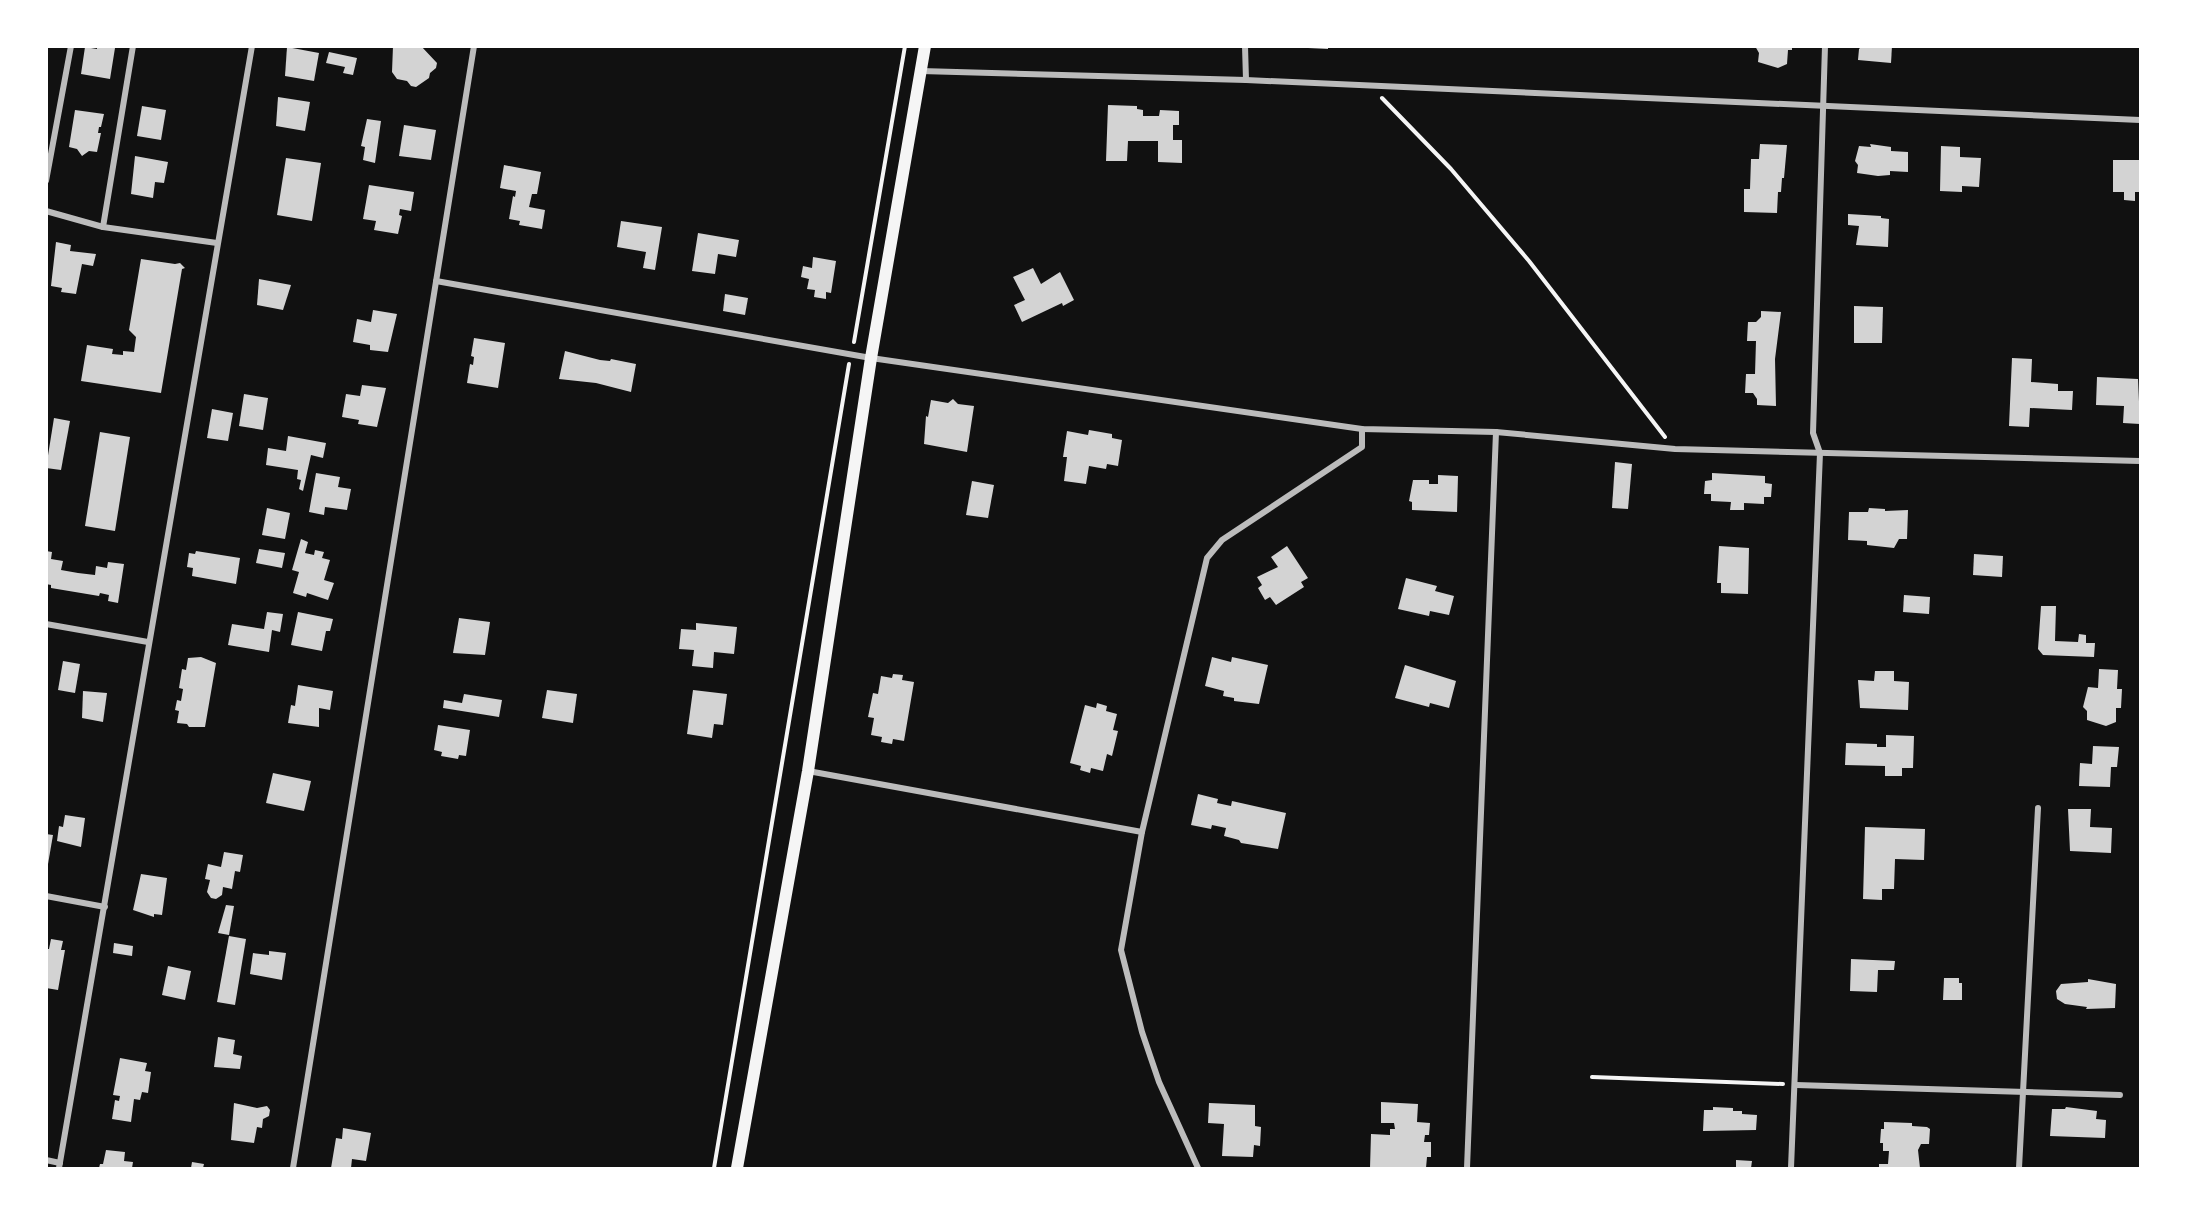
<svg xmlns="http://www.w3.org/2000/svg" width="2187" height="1215" font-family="'Source Sans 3',sans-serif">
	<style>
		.building { fill: #d3d3d3 }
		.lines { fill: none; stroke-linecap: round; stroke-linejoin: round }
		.path { stroke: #f5f5f5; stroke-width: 4 }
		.minor { stroke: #bcbcbc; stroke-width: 6 }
		.secondary { stroke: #f5f5f5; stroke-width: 12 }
	</style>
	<rect width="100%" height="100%" fill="#111"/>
	<g class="building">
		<polygon points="97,46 115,48 110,79 81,74 85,47 97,49"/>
		<polygon points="393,46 421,46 437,63 436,68 430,73 429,78 416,87 411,86 407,81 397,79 392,72"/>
		<polygon points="1308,46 1328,46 1328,49 1308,48"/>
		<polygon points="1755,46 1792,46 1792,50 1788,50 1787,64 1778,68 1758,62 1759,53"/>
		<polygon points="1862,46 1892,46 1891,63 1858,60 1859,49"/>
		<polygon points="287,47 319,53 314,81 285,76"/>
		<polygon points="329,52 357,58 353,75 343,73 345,67 326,63"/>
		<polygon points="278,97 310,102 305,131 276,126"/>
		<polygon points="1108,105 1137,106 1137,109 1143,110 1143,116 1159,116 1160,110 1179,111 1179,125 1173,125 1173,140 1182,140 1182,163 1158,162 1158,141 1128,141 1127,161 1106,161"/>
		<polygon points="142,106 166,110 161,140 137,136"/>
		<polygon points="75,110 104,114 101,127 99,127 98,133 101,133 97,152 89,151 82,156 77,149 69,147"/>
		<polygon points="367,119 381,121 375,163 363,160 365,147 361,146"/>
		<polygon points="404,125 436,130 431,160 399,156"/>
		<polygon points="1760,144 1787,145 1784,178 1782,178 1781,192 1778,192 1777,213 1744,212 1744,189 1750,189 1751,159 1759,159"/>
		<polygon points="1870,144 1891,147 1891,151 1908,152 1908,172 1890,171 1890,175 1878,176 1857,173 1858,165 1855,161 1859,146 1871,147"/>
		<polygon points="1941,146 1960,147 1960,157 1981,158 1979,187 1962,186 1962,192 1940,191"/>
		<polygon points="135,156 168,162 164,183 155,182 153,198 131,194"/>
		<polygon points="286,158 321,163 312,221 277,215"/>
		<polygon points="2113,160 2140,160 2140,192 2135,192 2135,201 2124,200 2124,192 2113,192"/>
		<polygon points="504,165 541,172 537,194 532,194 529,207 545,210 542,229 519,225 520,221 509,219 513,196 515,197 516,191 500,188"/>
		<polygon points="369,185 414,192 411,211 400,209 399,215 402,216 398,234 374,230 376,221 363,219"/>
		<polygon points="1848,214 1881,216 1881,218 1889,219 1888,247 1856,245 1859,226 1848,225"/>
		<polygon points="621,221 662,227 655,270 643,268 646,252 617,247"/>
		<polygon points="698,233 739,240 736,257 718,254 715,274 692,271"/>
		<polygon points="56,242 71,245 70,251 96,254 93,266 82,264 76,294 61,292 62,288 51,286"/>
		<polygon points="813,257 836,261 831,293 826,292 826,299 814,297 815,290 807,289 809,279 801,277 803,266 812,268"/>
		<polygon points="141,259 175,264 180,263 185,268 182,269 161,393 81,381 87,345 113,349 112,354 123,355 123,351 134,352 136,337 129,330"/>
		<polygon points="1033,268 1041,284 1060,272 1074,300 1063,306 1062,303 1022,322 1014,305 1025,300 1013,277"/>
		<polygon points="259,279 291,285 283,310 257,305"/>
		<polygon points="725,294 748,298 745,315 723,311"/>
		<polygon points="1854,306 1883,307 1882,343 1854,343"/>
		<polygon points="373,310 397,314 388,352 370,350 370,345 353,342 357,319 371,322"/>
		<polygon points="1761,311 1781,312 1775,359 1776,406 1757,405 1757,399 1753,393 1745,393 1746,374 1755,374 1756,341 1747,341 1748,322 1756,322 1761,317"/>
		<polygon points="474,338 505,343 498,388 467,383 470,364 473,365 474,357 471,356"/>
		<polygon points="565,351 600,360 610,361 611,359 636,364 631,392 596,383 559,379"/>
		<polygon points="2012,358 2032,359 2031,382 2058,384 2058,391 2073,391 2072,410 2030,408 2029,427 2009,426"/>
		<polygon points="2097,377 2138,379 2140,424 2123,423 2124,406 2096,405"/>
		<polygon points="362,385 386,388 377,427 358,424 359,420 342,417 346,394 360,396"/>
		<polygon points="244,394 268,398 263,430 239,426"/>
		<polygon points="953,399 958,404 974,406 967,452 924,444 926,416 928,417 931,400 948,403"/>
		<polygon points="212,409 233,413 228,441 207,438"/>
		<polygon points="54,418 70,421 61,470 46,468"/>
		<polygon points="1089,430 1112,434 1112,438 1122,440 1118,466 1107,464 1106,469 1089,466 1086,484 1064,481 1067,457 1063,457 1067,431 1088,435"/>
		<polygon points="100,432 130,437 115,531 85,526"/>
		<polygon points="288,436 326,443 323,458 311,455 303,491 299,489 301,480 297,479 298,470 266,465 268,448 286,451"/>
		<polygon points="1615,462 1632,464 1628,509 1612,508"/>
		<polygon points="316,473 340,477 338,487 351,489 347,510 325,507 324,515 309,512"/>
		<polygon points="1712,473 1765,476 1765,483 1772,484 1771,497 1764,497 1764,504 1744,503 1744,510 1730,510 1731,502 1711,501 1711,494 1704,494 1705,481 1712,480"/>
		<polygon points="1438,475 1458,476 1457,512 1412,510 1412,502 1409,501 1413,480 1429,480 1429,484 1438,484"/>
		<polygon points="972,481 994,485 988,518 966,515"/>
		<polygon points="267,508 290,513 285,539 262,535"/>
		<polygon points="1869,508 1885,509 1885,511 1908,510 1907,539 1899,539 1894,548 1867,545 1867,541 1848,540 1849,512 1868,512"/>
		<polygon points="301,539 308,542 305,553 314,555 315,550 324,552 322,558 330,560 324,580 334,583 328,600 307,593 306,597 293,593 299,572 292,570"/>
		<polygon points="1287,546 1308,578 1301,582 1304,587 1276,605 1270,597 1265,600 1258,588 1262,585 1257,577 1278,567 1271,557"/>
		<polygon points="1719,546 1749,548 1748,594 1721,593 1721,583 1717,583"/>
		<polygon points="259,549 285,553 282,568 256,563"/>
		<polygon points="46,551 52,552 51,559 63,561 61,570 78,573 95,575 96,566 107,568 108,562 124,564 118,603 108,601 109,595 100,593 99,596 51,588 51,585 46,584"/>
		<polygon points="196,551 240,558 236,584 192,576 193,568 187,567 189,553 195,554"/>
		<polygon points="1974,554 2003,556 2002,577 1973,575"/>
		<polygon points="1406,578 1437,586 1435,591 1454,596 1449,615 1430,611 1429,616 1398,609"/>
		<polygon points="1904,595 1930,597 1929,614 1903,612"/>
		<polygon points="2041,606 2056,606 2055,641 2078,642 2079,634 2086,635 2086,643 2095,643 2094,657 2043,655 2038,649"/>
		<polygon points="267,612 283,614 280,632 272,630 269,652 228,645 232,624 264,629"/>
		<polygon points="298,612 333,619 330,631 326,631 322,651 291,645"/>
		<polygon points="459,618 490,622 485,655 453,653"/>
		<polygon points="696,623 737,627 734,654 714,652 713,668 692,666 694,650 679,649 681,629 696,630"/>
		<polygon points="201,657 216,663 205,727 189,727 187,724 177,723 179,711 175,710 177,700 181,701 183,689 179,688 182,669 186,670 188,658"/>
		<polygon points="1212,657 1231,662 1232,657 1268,665 1259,704 1234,701 1234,698 1223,696 1224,691 1205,686"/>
		<polygon points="63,661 80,664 75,693 58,690"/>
		<polygon points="1405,665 1456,681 1449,708 1430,703 1429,707 1395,698"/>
		<polygon points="2099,669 2118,670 2117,689 2122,689 2121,708 2116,708 2116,722 2106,726 2087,720 2087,711 2083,707 2088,687 2098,688"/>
		<polygon points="1875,671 1894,671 1894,681 1909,682 1908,710 1860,708 1858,680 1874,681"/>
		<polygon points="893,674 903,675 902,680 914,682 904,741 893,739 892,744 881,742 882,737 871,735 874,718 868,717 873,693 878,694 881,676 892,678"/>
		<polygon points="298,685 333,691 330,710 319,708 319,727 288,723 291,705 295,706"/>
		<polygon points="547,690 577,694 573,723 542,718"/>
		<polygon points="693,690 727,694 723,725 714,724 712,738 687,734"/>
		<polygon points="83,691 107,693 103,722 82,718"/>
		<polygon points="464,694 502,700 499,717 443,708 444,700 462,703"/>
		<polygon points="1097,703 1107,706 1106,711 1117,714 1113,730 1118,731 1112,756 1107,754 1103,771 1091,768 1090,773 1080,770 1081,766 1070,763 1085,705 1096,708"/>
		<polygon points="438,725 470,730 466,756 459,755 458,759 441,756 442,752 434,750"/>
		<polygon points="1886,735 1914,736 1913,768 1902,768 1902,776 1885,776 1885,766 1845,765 1846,743 1877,744 1877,747 1886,747"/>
		<polygon points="2093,746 2119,747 2117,767 2111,767 2110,787 2079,786 2080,763 2092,764"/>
		<polygon points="273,773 311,781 304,811 266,803"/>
		<polygon points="1198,794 1218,799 1217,803 1231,806 1232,801 1286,813 1278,849 1241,843 1239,840 1224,836 1226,828 1212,825 1211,829 1191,825"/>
		<polygon points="2068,809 2091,809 2090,827 2112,828 2111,853 2070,851"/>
		<polygon points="65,815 85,818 81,847 57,841 59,826 63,827"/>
		<polygon points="1865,827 1925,829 1924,860 1895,859 1894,889 1882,889 1882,900 1863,899"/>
		<polygon points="46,834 53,835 48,864 46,864"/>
		<polygon points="224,852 243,855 240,872 235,871 232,889 223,887 222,895 216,899 211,898 207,892 210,880 205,879 208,864 221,867"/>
		<polygon points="141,874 167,878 162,915 154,914 154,917 133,910"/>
		<polygon points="226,905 234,906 229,935 218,933"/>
		<polygon points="229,936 246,939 235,1005 217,1002"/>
		<polygon points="51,939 63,941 61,950 65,950 58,990 46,988 46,949 49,949"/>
		<polygon points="114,943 133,946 132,956 113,953"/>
		<polygon points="269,951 286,953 282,980 250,974 253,953 269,955"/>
		<polygon points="1851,959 1895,961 1894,970 1878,970 1877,992 1850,991"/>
		<polygon points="168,966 191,971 185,1000 162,995"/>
		<polygon points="1944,978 1959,978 1959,983 1962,983 1962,1000 1943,1000"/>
		<polygon points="2088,979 2116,984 2115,1008 2086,1009 2087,1007 2065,1004 2057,999 2056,991 2061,984 2088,982"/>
		<polygon points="218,1037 235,1040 233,1054 242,1056 240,1069 214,1067"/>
		<polygon points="120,1058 147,1063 145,1071 151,1072 148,1093 142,1092 140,1100 134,1099 131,1122 112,1119 115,1100 119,1101 120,1096 113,1095"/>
		<polygon points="1381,1102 1418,1104 1417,1122 1430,1123 1429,1135 1425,1135 1424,1142 1431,1142 1431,1157 1427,1157 1426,1168 1370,1168 1371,1134 1390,1135 1390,1129 1395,1129 1394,1123 1381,1123"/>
		<polygon points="234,1103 257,1108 267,1106 270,1110 269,1116 263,1119 262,1128 257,1127 254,1143 231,1140"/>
		<polygon points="1209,1103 1255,1105 1255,1126 1261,1127 1260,1146 1254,1145 1253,1157 1222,1156 1224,1124 1208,1123"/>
		<polygon points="1713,1107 1733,1108 1733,1111 1742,1111 1742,1114 1757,1115 1756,1130 1703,1131 1704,1110 1713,1110"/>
		<polygon points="2066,1107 2097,1111 2096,1119 2106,1120 2105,1138 2050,1136 2052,1109 2065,1109"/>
		<polygon points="1884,1122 1912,1123 1912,1126 1927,1127 1930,1129 1929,1144 1921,1144 1918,1150 1920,1168 1879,1168 1879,1164 1888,1164 1889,1151 1883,1151 1883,1143 1880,1143 1881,1129 1884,1129"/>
		<polygon points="343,1128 371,1133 366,1161 352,1159 351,1168 331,1168 336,1138 342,1139"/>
		<polygon points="106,1150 125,1152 124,1161 133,1162 132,1168 99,1168 100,1164 103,1164"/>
		<polygon points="1736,1160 1752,1161 1751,1168 1736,1168"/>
		<polygon points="192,1162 204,1164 203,1168 191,1168"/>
	</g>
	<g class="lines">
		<g class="path">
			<polyline points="1382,98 1451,169 1529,261 1665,437"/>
			<polyline points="854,342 905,46"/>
			<polyline points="1592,1077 1783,1084"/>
			<polyline points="714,1168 849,364"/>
		</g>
		<g class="minor">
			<polyline points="1245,46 1246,80"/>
			<polyline points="921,71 1246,80 2140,120"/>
			<polyline points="46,181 71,46"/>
			<polyline points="46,211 103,227 217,243"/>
			<polyline points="103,227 133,46"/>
			<polyline points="436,281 871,358 1362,429 1496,432 1675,449 2140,461"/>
			<polyline points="46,624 148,642"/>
			<polyline points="808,771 1142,832"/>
			<polyline points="46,896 105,907"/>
			<polyline points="1796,1085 2120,1095"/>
			<polyline points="46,1160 60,1163"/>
			<polyline points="59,1168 252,46"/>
			<polyline points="293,1168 474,46"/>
			<polyline points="1198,1168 1159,1082 1142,1032 1121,950 1142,832 1207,558 1222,540 1362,447 1362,429"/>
			<polyline points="1467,1168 1496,432"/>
			<polyline points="1791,1168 1820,453 1813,433 1825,46"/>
			<polyline points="2019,1168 2038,808"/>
		</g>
		<polyline class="secondary" points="737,1168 808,771 871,358 925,46"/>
	</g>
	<rect width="2187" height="1215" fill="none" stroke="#ffffff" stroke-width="96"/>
</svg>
